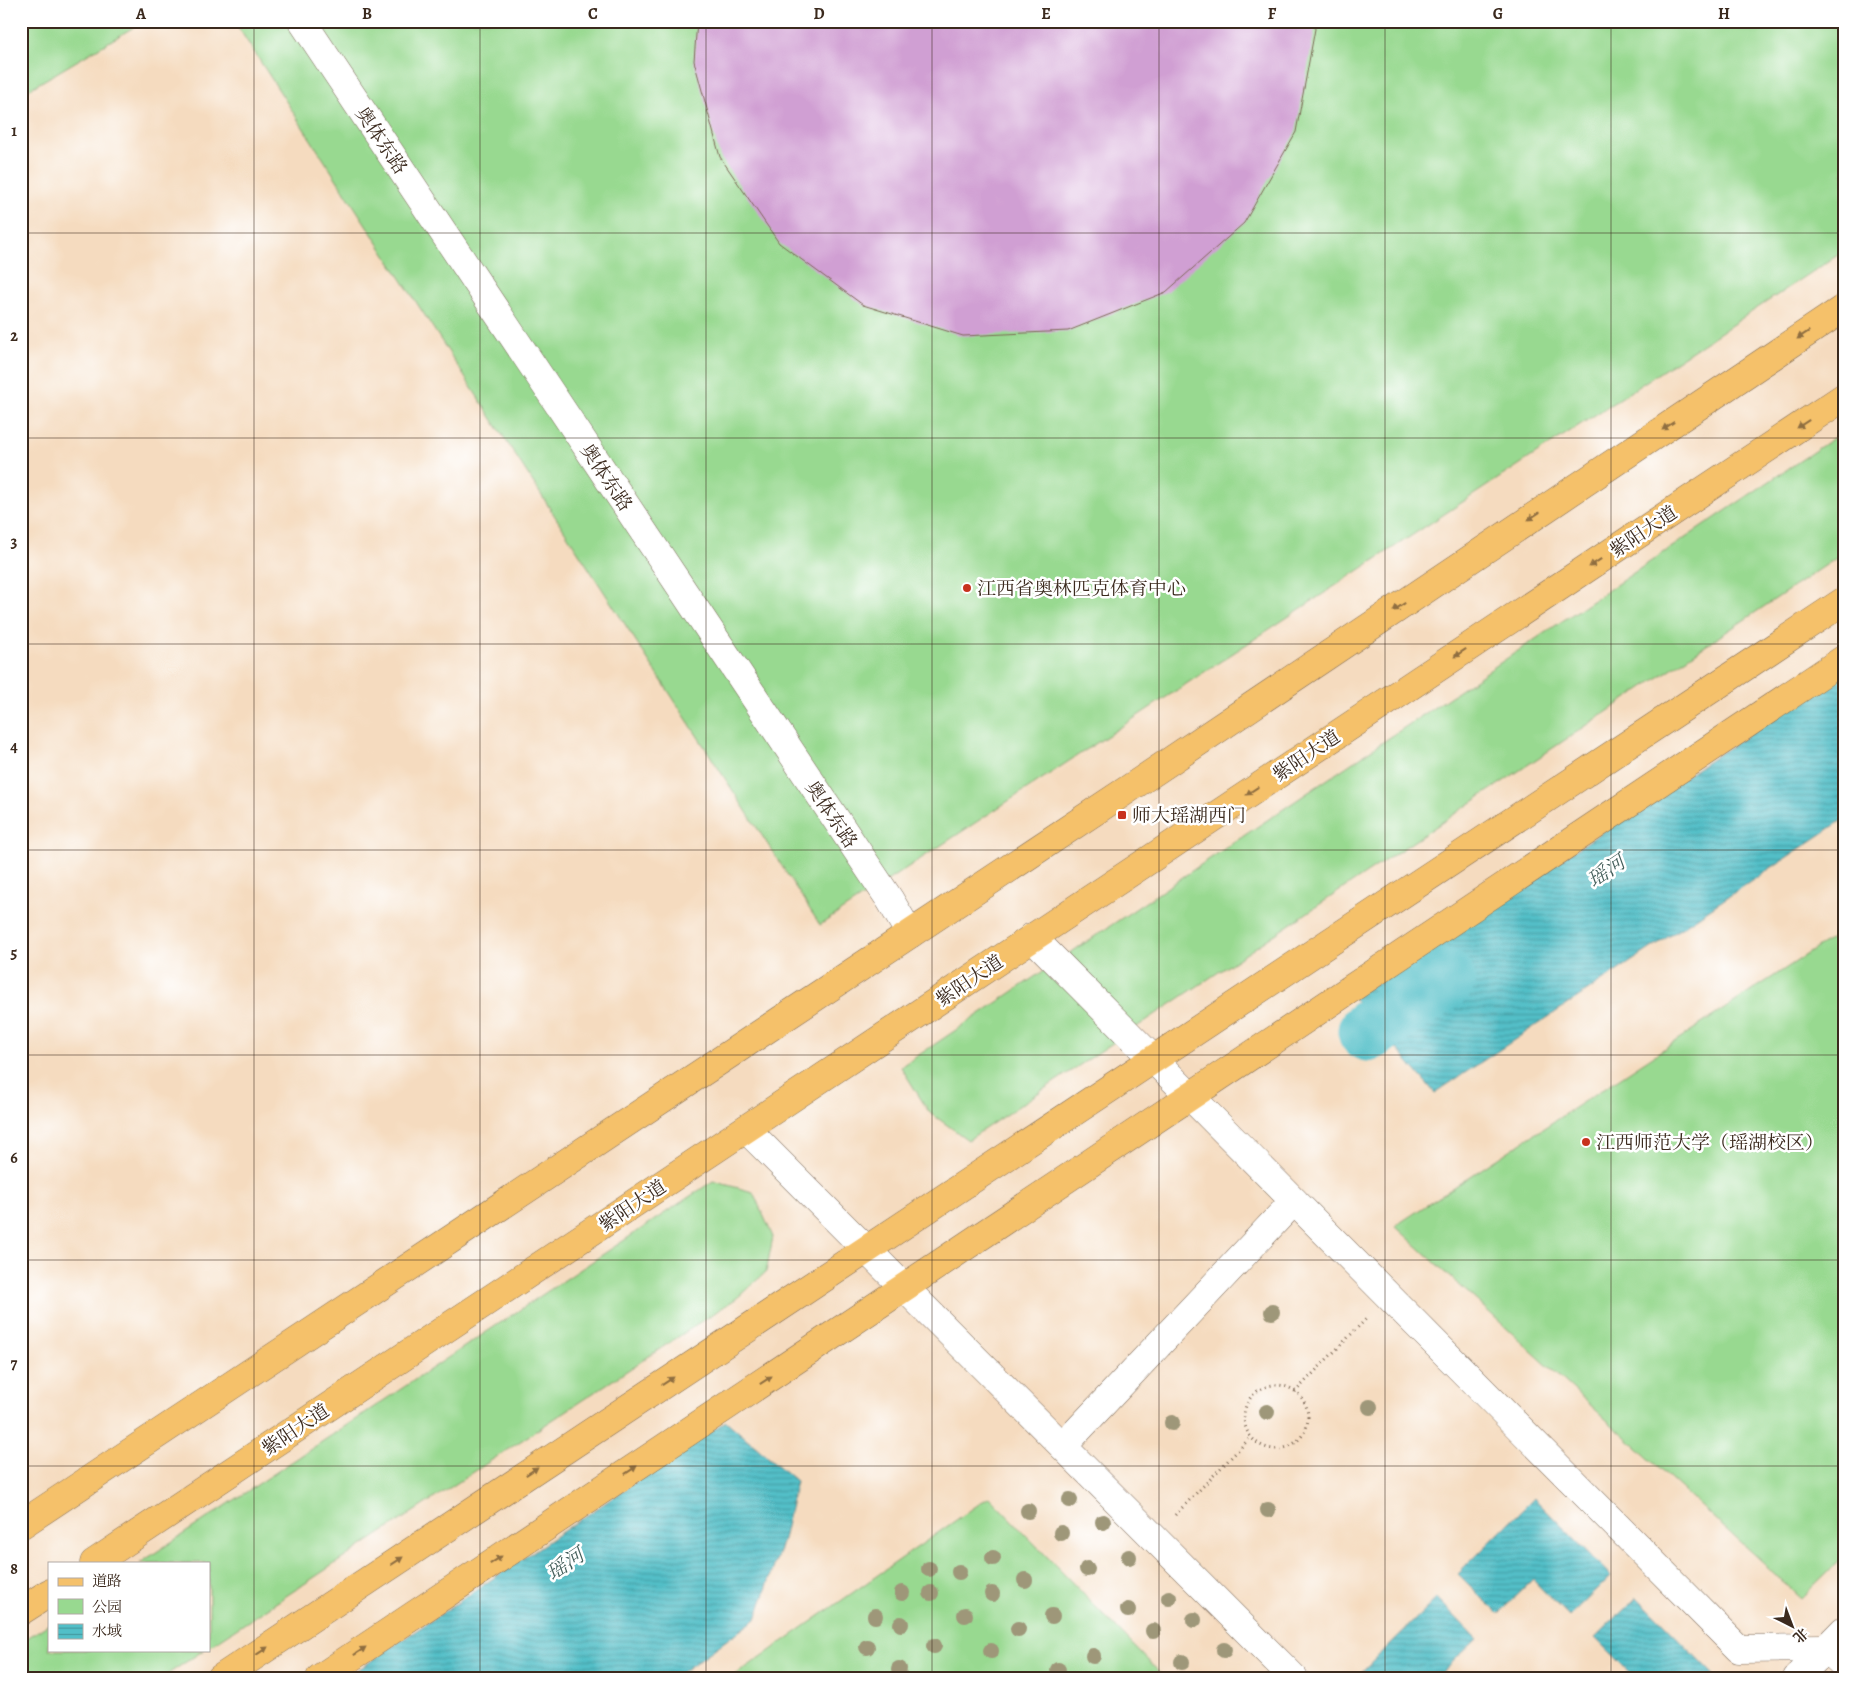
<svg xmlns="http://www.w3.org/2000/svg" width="1865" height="1699" font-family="Alegreya,'Noto Serif SC',serif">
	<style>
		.green { fill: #98d990; stroke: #6a8257 }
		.water { fill: url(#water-rules); stroke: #467473 }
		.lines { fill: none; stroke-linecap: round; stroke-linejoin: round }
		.river { stroke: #52bfc8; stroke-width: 61 }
		.building { fill: #d09fd3 }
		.minor-casing { stroke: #7c6856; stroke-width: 29 }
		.major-casing { stroke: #7c6856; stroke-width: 29 }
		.highway-casing { stroke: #7c6856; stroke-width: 29 }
		.path { stroke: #7c6856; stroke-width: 3; stroke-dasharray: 1 4; stroke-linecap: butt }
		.minor { stroke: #fff; stroke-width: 28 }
		.major { stroke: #f5c16b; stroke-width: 28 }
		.highway { stroke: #f5c16b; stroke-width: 28 }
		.tree { fill: #9e9779 }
		.oneway { fill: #8f6e41 }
		.grid { fill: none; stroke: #3b2a1e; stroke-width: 1; stroke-opacity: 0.55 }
		.poi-dot { fill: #c8321e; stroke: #fff; stroke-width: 2 }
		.labels { text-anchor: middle; stroke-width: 5; stroke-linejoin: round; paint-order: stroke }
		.street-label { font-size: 19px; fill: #3b2a1e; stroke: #fff }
		.poi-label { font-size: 19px; fill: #3b2a1e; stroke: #fff; text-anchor: start }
		.water-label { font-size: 20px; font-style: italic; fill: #435e5a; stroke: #fff }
		.neatline { fill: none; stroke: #3b2a1e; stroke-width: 2 }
		.grid-label { font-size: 16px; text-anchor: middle; font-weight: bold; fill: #3b2a1e }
	</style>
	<defs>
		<pattern id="water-rules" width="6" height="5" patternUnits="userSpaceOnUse" patternTransform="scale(1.25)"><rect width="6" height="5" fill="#52bfc8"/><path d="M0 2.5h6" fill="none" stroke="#459ba2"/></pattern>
	</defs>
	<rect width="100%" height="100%" fill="#fff"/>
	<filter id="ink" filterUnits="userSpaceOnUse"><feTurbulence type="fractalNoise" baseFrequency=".02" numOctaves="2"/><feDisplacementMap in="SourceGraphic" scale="10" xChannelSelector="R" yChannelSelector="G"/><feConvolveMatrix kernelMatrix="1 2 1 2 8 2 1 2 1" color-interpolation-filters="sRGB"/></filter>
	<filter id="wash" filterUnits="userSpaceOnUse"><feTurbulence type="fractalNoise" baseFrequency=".0096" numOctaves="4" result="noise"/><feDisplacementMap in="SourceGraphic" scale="20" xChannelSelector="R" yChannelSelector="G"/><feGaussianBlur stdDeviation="1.12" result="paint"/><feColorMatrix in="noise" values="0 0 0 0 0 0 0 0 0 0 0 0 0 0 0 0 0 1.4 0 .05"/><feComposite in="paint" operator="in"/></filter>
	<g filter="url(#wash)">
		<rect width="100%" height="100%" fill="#f5dbbf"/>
		<g class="green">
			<polygon points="21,21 144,21 21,94"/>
			<polygon points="234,21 1844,21 1844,251 820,925"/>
			<polygon points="1844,431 1844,553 968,1140 929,1112 901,1067"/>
			<polygon points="1844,930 1844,1556 1801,1598 1395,1226"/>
			<polygon points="713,1181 753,1192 773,1237 766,1272 737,1298 209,1647 209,1563 140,1563"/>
			<polygon points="989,1497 1165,1678 731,1678"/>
			<polygon points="49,1624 49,1650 204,1650 162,1678 21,1678 21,1642"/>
		</g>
		<g class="water">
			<polygon points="1844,671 1844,819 1435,1093 1353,998"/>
			<polygon points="726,1421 796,1481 783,1540 756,1619 674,1678 346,1678"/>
			<polygon points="1534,1498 1611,1576 1569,1617 1533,1580 1498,1614 1458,1574"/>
			<polygon points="1637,1597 1713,1674 1710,1678 1629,1678 1631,1674 1595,1638"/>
			<polygon points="1437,1598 1477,1639 1442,1672 1447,1678 1365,1678 1361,1673"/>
		</g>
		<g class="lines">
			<polyline class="river" points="1368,1031 1445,979"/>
		</g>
		<g id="blocks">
			<polygon class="building" points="697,21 1314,21 1315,29 1296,132 1244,223 1166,292 1068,331 963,336 863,305 779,243 720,157 694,61"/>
		</g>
	</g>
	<g filter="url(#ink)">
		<use href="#blocks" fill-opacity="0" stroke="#7c6856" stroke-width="1"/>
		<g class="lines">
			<defs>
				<g id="minor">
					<polyline points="302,21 890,900 910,934"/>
					<polyline points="1032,937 1739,1649 1826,1648 1844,1665"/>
					<polyline points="746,1129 1294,1678"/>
					<polyline points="1063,1446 1294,1201"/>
					<polyline points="1797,1678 1844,1630"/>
				</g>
				<g id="major">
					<polyline points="21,1525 1142,780 1844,308"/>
					<polyline points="320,1678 1844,659"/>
				</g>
				<g id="highway">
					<polyline points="94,1563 1844,397"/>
					<polyline points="21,1611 49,1593"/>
					<polyline points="221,1678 1844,601"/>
				</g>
			</defs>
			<use href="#minor" class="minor-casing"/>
			<use href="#major" class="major-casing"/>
			<use href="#highway" class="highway-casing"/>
			<g class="path">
				<circle cx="1276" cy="1417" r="32"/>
				<polyline points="1295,1392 1367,1318"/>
				<polyline points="1175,1515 1251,1437"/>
			</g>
			<use href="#minor" class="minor"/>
			<use href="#major" class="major"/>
			<use href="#highway" class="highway"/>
		</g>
		<g class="tree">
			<circle cx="1272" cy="1312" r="8"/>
			<circle cx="1370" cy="1407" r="8"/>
			<circle cx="1267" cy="1412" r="8"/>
			<circle cx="1172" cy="1423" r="8"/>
			<circle cx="1070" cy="1500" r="8"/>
			<circle cx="1268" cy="1510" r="8"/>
			<circle cx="1028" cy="1511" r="8"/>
			<circle cx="1103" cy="1522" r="8"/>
			<circle cx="1061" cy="1533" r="8"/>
			<circle cx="1129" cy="1557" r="8"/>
			<circle cx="993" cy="1558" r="8"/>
			<circle cx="929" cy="1569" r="8"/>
			<circle cx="1087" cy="1569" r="8"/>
			<circle cx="959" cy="1572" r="8"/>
			<circle cx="1025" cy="1580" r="8"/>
			<circle cx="902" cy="1593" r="8"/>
			<circle cx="931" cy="1593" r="8"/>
			<circle cx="992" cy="1594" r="8"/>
			<circle cx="1169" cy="1598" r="8"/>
			<circle cx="1128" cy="1610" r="8"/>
			<circle cx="965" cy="1615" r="8"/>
			<circle cx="875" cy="1616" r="8"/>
			<circle cx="1052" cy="1616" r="8"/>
			<circle cx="1194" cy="1620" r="8"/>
			<circle cx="901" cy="1624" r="8"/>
			<circle cx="1018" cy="1629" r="8"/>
			<circle cx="1153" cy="1631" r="8"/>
			<circle cx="934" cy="1646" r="8"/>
			<circle cx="867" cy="1647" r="8"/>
			<circle cx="1224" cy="1650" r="8"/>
			<circle cx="991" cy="1651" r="8"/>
			<circle cx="1093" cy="1656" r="8"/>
			<circle cx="1182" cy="1662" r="8"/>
			<circle cx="899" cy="1669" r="8"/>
			<circle cx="1058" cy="1670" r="8"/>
		</g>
		<defs><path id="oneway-solid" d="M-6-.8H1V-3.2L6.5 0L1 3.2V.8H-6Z" transform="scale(1.25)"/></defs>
		<g class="oneway">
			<use href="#oneway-solid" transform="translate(1803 335) rotate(146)"/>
			<use href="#oneway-solid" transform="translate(1803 424) rotate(146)"/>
			<use href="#oneway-solid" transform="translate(1668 426) rotate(146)"/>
			<use href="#oneway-solid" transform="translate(1534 516) rotate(146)"/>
			<use href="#oneway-solid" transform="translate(1595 563) rotate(146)"/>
			<use href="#oneway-solid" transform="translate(1399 607) rotate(146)"/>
			<use href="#oneway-solid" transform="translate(1460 653) rotate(146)"/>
			<use href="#oneway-solid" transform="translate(1252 791) rotate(146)"/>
			<use href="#oneway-solid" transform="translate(766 1380) rotate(-34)"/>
			<use href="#oneway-solid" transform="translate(668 1381) rotate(-34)"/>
			<use href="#oneway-solid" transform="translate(631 1470) rotate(-34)"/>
			<use href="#oneway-solid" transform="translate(532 1471) rotate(-34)"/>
			<use href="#oneway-solid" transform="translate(496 1560) rotate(-34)"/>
			<use href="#oneway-solid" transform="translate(397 1561) rotate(-34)"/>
			<use href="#oneway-solid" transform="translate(262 1651) rotate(-34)"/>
			<use href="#oneway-solid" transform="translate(360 1651) rotate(-34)"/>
		</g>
	</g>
	<path class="grid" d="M254 21V1678M480 21V1678M706 21V1678M932 21V1678M1159 21V1678M1385 21V1678M1611 21V1678M21 233H1844M21 438H1844M21 644H1844M21 850H1844M21 1055H1844M21 1260H1844M21 1466H1844"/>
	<g class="poi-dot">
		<circle cx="967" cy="588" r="5"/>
		<rect x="1117" y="810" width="10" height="10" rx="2.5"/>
		<circle cx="1586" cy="1142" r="5"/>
	</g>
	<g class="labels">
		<g class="street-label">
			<text transform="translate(382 140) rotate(56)" y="7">奥体东路</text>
			<text transform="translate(607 477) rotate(56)" y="7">奥体东路</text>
			<text transform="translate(1643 531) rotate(-34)" y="7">紫阳大道</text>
			<text transform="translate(1306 755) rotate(-34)" y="7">紫阳大道</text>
			<text transform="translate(832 814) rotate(56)" y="7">奥体东路</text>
			<text transform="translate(969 980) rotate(-34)" y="7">紫阳大道</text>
			<text transform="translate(632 1205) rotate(-34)" y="7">紫阳大道</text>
			<text transform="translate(295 1429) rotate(-34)" y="7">紫阳大道</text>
		</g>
		<g class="poi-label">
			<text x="977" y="595">江西省奥林匹克体育中心</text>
			<text x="1132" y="822">师大瑶湖西门</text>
			<text x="1596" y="1149">江西师范大学（瑶湖校区）</text>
		</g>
		<g class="water-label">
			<text transform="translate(1606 871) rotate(-34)" y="7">瑶河</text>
			<text transform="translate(565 1564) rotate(-34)" y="7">瑶河</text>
		</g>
	</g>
	<rect width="1865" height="1699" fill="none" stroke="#fff" stroke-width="55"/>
	<rect x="48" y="1562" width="162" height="90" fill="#ffffff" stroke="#b1aaa5"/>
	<rect x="58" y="1578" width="25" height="8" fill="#f5c16b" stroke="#b1aaa5"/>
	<text x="92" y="1586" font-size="15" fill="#3b2a1e">道路</text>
	<rect x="58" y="1599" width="25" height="15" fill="#98d990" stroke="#b1aaa5"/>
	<text x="92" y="1612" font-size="15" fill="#3b2a1e">公园</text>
	<rect x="58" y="1624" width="25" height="15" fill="url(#water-rules)" stroke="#b1aaa5"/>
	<text x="92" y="1636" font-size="15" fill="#3b2a1e">水域</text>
	<g transform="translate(1792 1626) rotate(138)" stroke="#ffffff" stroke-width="4" paint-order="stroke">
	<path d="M0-4L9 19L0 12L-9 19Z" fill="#3b2a1e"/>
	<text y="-8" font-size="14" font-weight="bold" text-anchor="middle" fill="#3b2a1e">北</text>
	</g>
	<rect x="28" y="28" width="1810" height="1644" class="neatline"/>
	<g class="grid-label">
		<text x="141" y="19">A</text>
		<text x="367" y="19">B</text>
		<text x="593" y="19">C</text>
		<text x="819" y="19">D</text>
		<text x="1046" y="19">E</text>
		<text x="1272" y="19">F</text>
		<text x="1498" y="19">G</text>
		<text x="1724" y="19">H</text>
		<text x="14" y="136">1</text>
		<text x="14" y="341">2</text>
		<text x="14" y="547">3</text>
		<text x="14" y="752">4</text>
		<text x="14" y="958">5</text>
		<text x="14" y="1163">6</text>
		<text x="14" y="1369">7</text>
		<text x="14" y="1574">8</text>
	</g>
</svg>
